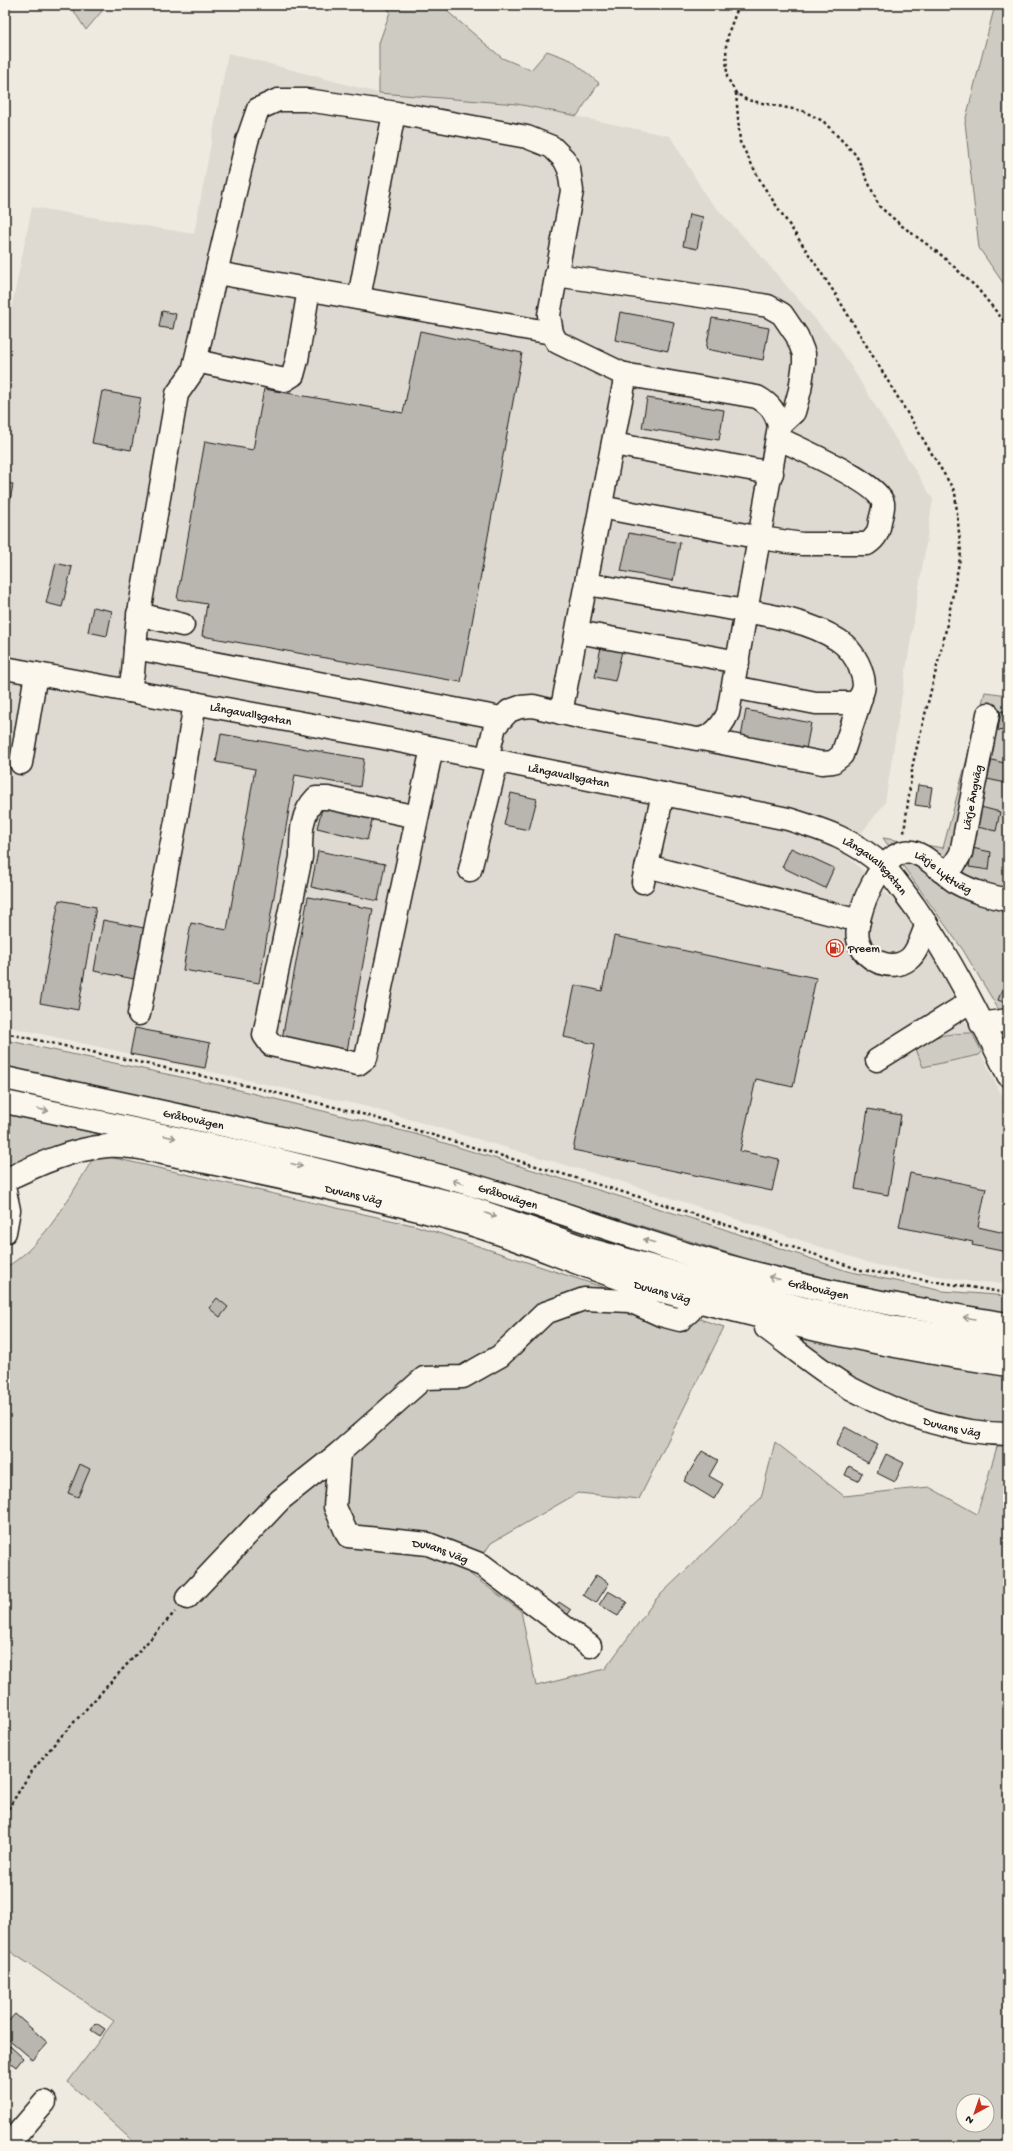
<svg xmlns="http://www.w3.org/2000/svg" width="1013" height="2151" font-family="'Gochi Hand',sans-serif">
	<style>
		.built { fill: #dedad1 }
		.green { fill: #ceccc2; stroke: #75746f; fill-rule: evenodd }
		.building { fill: #b9b6af; stroke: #1c1c1c }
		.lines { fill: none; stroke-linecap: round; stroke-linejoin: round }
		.minor-casing { stroke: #1c1c1c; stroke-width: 25 }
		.major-casing { stroke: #1c1c1c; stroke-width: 25 }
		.path { stroke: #1c1c1c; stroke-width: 2.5; stroke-dasharray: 3 3; stroke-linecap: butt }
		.minor { stroke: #fbf7ec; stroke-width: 22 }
		.major { stroke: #fbf7ec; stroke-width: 22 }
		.oneway { stroke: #97948e }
		.labels { text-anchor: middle; stroke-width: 4; stroke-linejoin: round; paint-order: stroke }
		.street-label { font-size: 12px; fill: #1c1c1c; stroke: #fbf7ec }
		.poi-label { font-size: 12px; fill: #1c1c1c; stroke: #fbf7ec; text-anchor: start }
	</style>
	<rect width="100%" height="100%" fill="#eeeadf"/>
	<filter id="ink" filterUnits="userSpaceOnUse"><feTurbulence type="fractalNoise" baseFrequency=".025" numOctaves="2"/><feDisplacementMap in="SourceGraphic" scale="8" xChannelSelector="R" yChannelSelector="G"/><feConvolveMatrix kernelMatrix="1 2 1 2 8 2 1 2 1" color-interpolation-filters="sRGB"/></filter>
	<g filter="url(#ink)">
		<polygon class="built" points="228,53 379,93 517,104 670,136 708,199 756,250 839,347 933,499 885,803 845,854 898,904 933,955 1008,1108 1008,1283 973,1282 876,1265 623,1182 368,1107 5,1026 5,340 32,207 194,234"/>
		<g class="green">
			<polygon points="70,5 100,5 102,11 86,30"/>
			<polygon points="385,5 451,5 447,11 502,58 531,70 547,51 571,60 599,83 577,116 517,104 379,93 379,43 390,12"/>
			<polygon points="995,5 1008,5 1008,290 979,248 965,122"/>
			<polygon points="985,692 1008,695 1008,1025 963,950 883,838 943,848"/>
			<path d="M966 1033H972L982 1052 979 1055 923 1067 916 1049C934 1034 944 1035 966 1033Z"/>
			<polygon points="5,1040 223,1086 415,1134 706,1223 847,1271 943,1291 1008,1296 1008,1314 860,1286 751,1260 474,1174 346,1140 5,1068"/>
			<polygon points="5,1111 79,1127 79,1129 109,1135 76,1141 16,1163 5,1160"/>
			<path d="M96 1154 417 1226 724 1327 639 1499 578 1493 491 1543 470 1574 521 1611 536 1686 605 1669 656 1599 761 1498 775 1442 844 1496 929 1487 977 1514 1002 1430 982 1428 875 1394 779 1333 1008 1370V2146H138L68 2082 114 2021 5 1948V1268C48 1242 70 1195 96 1154ZM963 2101H987V2125H963Z"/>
		</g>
		<g class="building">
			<polygon points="689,214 703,217 697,249 683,246"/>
			<polygon points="162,311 176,314 173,329 159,327"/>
			<polygon points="620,312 674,322 668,351 615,340"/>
			<polygon points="712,318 769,328 763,360 706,349"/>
			<polygon points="420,331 522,353 461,682 202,636 207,604 177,599 205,441 253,450 264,389 403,413"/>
			<polygon points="102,391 141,398 131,450 92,443"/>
			<polygon points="647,398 724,410 719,440 642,428"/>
			<polygon points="5,483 13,484 5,530"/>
			<polygon points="629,533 680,543 673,581 621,571"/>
			<polygon points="56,563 72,567 62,607 46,603"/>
			<polygon points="93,607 112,611 107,636 88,632"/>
			<polygon points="601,647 622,651 615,681 595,677"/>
			<polygon points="746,710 811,723 806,749 741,737"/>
			<polygon points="1001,711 1008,712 1008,732 998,730"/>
			<polygon points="221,734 364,759 360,787 295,775 259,983 183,970 191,923 227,930 255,769 216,762"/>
			<polygon points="992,760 1008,764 1006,783 987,779"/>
			<polygon points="918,785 932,787 929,807 915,805"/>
			<polygon points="511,793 537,799 529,830 504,825"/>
			<polygon points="323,805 373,817 367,840 317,828"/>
			<polygon points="981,807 1000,812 996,831 977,827"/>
			<polygon points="791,848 834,868 825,888 782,867"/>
			<polygon points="972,848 991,852 989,870 969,867"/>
			<polygon points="318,851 385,864 378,901 311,887"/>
			<polygon points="308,897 373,909 347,1051 282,1039"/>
			<polygon points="59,900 96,907 78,1010 40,1003"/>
			<polygon points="103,920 144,928 134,979 94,971"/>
			<polygon points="1006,929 1008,929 1008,947 1004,947"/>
			<polygon points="614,936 816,978 793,1087 756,1079 740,1151 779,1159 772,1191 573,1150 595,1044 564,1037 575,985 602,991"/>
			<polygon points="1004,984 1008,985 1008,1004 998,1000"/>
			<polygon points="135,1028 210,1043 205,1068 130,1054"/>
			<polygon points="868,1109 901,1115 888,1195 855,1189"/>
			<polygon points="910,1173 986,1188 978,1227 1005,1233 1008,1219 1007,1252 972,1245 973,1242 899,1227"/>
			<polygon points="217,1298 228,1307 220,1317 209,1308"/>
			<polygon points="845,1427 878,1445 868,1463 836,1445"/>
			<polygon points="702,1451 718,1460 709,1476 723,1484 714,1499 684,1481"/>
			<polygon points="886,1454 904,1463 895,1482 877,1473"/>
			<polygon points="80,1464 90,1469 78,1497 68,1493"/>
			<polygon points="849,1466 862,1473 858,1481 845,1475"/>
			<polygon points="596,1575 609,1583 596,1603 583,1595"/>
			<polygon points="608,1591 627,1602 618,1616 599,1605"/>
			<polygon points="559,1602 571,1610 564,1620 552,1612"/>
			<polygon points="15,2014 48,2043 33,2060 5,2036 5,2025"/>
			<polygon points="96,2023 105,2029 100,2036 91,2030"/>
			<polygon points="10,2046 23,2058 16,2067 5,2058 5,2052"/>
		</g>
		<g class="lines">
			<defs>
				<g id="minor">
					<polyline points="217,273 552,333"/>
					<polyline points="556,275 756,304 768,306 782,314 797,336 804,354 804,363 800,390 794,412 779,426"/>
					<polyline points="359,298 394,113"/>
					<polyline points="196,361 285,380 293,375 297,360 309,289"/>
					<polyline points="613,444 772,473"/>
					<path d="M601 507 761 538 802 544H867C876 538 879 532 880 521 881 516 884 508 883 503 878 482 799 449 778 438"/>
					<path d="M587 584C630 591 673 599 716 606 754 613 806 618 838 640 848 646 858 660 861 671 866 684 865 694 854 703H816L733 687"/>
					<polyline points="138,614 183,625"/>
					<polyline points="578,632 738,662"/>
					<polyline points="135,648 501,718"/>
					<path id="s1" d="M5 668 394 740 788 819C824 830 855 840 883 866 895 878 905 894 915 907 951 959 980 1017 1008 1075"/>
					<path d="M129 691 133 673 137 624 177 394 193 371 247 141 258 109 278 100H306L397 113 527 137 552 147 564 159 569 169 572 191 549 315 552 333 557 342 623 374 757 397C770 404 776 412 779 426L728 713C722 726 713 738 697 739L583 718 533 706 520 707 509 711 495 726 487 759"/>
					<polyline points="561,713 626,374"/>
					<polyline points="702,739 822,763 833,762 842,755 861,698"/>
					<polyline points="21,763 36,674"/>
					<path d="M417 817 328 798H316C300 814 301 835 301 857L264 1035 271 1045 358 1064 366 1058 432 748"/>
					<polyline points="647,866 859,921"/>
					<polyline points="470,870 497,761"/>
					<path id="s2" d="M941 871 954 865 961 853 988 714"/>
					<polyline points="643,882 663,794"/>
					<path id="s3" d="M927 924C922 935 918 952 909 959 891 973 863 960 858 939 853 916 883 845 912 852 929 856 942 874 957 883 973 892 990 896 1008 900"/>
					<polyline points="139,1014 176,821 195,703"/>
					<polyline points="981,1024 1008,1020"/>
					<polyline points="877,1060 970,1002"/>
					<path id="s4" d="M5 1180C37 1165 71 1149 107 1146 118 1145 129 1147 140 1148 246 1171 352 1191 456 1220 520 1237 580 1267 643 1286 762 1320 885 1347 1008 1365"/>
					<polyline points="5,1191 9,1210 5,1232"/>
					<path id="s5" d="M766 1318V1328C792 1347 821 1371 848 1387 897 1413 952 1434 1008 1434"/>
					<path id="s6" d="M339 1453 335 1507 348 1536 428 1544 482 1565 590 1646"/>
					<polyline points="187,1598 280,1500 339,1453 424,1378 463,1377 500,1356 545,1313 584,1299 630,1301 661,1315 680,1320 690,1311 697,1300"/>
					<polyline points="7,2146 45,2102"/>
				</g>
				<g id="major">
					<path id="s7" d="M5 1078C150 1110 297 1139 441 1176 541 1203 638 1242 739 1269 827 1293 917 1310 1008 1324"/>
					<polyline points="5,1102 262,1156 469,1207 588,1249 803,1308 896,1328 1008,1345"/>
				</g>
			</defs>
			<use href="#minor" class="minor-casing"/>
			<use href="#major" class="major-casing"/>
			<g class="path">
				<polyline points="739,5 729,31 726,46 727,77 736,93 747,100 803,111 823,121 856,155 879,206 902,226 940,254 977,288 1008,326"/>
				<polyline points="736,93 740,142 762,184 836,295 955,492 961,553 945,634 913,763 904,833"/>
				<polyline points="5,1033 248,1086 359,1113 676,1208 861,1270 1008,1293"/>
				<polyline points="5,1814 29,1775 55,1743 175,1612"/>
			</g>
			<use href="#minor" class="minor"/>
			<use href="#major" class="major"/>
		</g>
		<defs><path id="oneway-shaft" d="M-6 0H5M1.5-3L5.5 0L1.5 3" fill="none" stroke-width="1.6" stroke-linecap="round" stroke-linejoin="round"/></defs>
		<g class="oneway">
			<use href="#oneway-shaft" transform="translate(43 1110) rotate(12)"/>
			<use href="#oneway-shaft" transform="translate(170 1137) rotate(12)"/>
			<use href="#oneway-shaft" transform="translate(297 1165) rotate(14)"/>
			<use href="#oneway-shaft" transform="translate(458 1182) rotate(-163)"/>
			<use href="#oneway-shaft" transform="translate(491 1215) rotate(19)"/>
			<use href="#oneway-shaft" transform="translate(649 1241) rotate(-163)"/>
			<use href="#oneway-shaft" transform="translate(774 1278) rotate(-166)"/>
			<use href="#oneway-shaft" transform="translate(969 1318) rotate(-171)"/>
		</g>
	</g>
	<defs>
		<symbol id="fuel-ring" viewBox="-11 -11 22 22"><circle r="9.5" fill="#fbf7ec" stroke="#c8321e" stroke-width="1.5"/><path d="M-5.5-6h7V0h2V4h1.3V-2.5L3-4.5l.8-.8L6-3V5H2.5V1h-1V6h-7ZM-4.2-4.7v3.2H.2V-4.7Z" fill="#c8321e"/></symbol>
	</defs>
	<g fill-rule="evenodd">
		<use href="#fuel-ring" x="825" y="938" width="20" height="20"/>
	</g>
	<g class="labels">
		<g class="street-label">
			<text dy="4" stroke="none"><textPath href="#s1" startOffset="250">Långavallsgatan</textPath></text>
			<text dy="4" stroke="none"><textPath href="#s1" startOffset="574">Långavallsgatan</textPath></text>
			<text dy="4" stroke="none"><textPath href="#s2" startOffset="85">Lärje Ängväg</textPath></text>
			<text dy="4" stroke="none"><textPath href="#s1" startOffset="898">Långavallsgatan</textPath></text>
			<text dy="4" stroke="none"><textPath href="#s3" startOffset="253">Lärje Lyktväg</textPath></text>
			<text dy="4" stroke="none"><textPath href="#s7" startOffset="193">Gråbovägen</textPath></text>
			<text dy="4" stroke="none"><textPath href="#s4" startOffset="360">Duvans Väg</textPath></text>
			<text dy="4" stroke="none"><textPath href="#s7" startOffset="517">Gråbovägen</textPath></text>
			<text dy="4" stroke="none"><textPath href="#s7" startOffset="841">Gråbovägen</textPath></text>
			<text dy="4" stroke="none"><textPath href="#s4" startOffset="684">Duvans Väg</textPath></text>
			<text dy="4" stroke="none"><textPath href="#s5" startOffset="223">Duvans Väg</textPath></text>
			<text dy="4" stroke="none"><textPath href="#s6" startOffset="180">Duvans Väg</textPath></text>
		</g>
		<g class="poi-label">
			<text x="848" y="952">Preem</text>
		</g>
	</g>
	<rect width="1013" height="2151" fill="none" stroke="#fbf7ec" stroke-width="20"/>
	<rect x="10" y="10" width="993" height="2131" fill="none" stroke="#1c1c1c" stroke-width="1.5" filter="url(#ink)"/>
	<g transform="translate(975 2113) rotate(220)"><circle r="19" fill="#fbf7ec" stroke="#a29f99"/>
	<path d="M0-3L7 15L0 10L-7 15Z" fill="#c8321e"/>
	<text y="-6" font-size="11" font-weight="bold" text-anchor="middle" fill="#1c1c1c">N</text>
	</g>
</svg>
